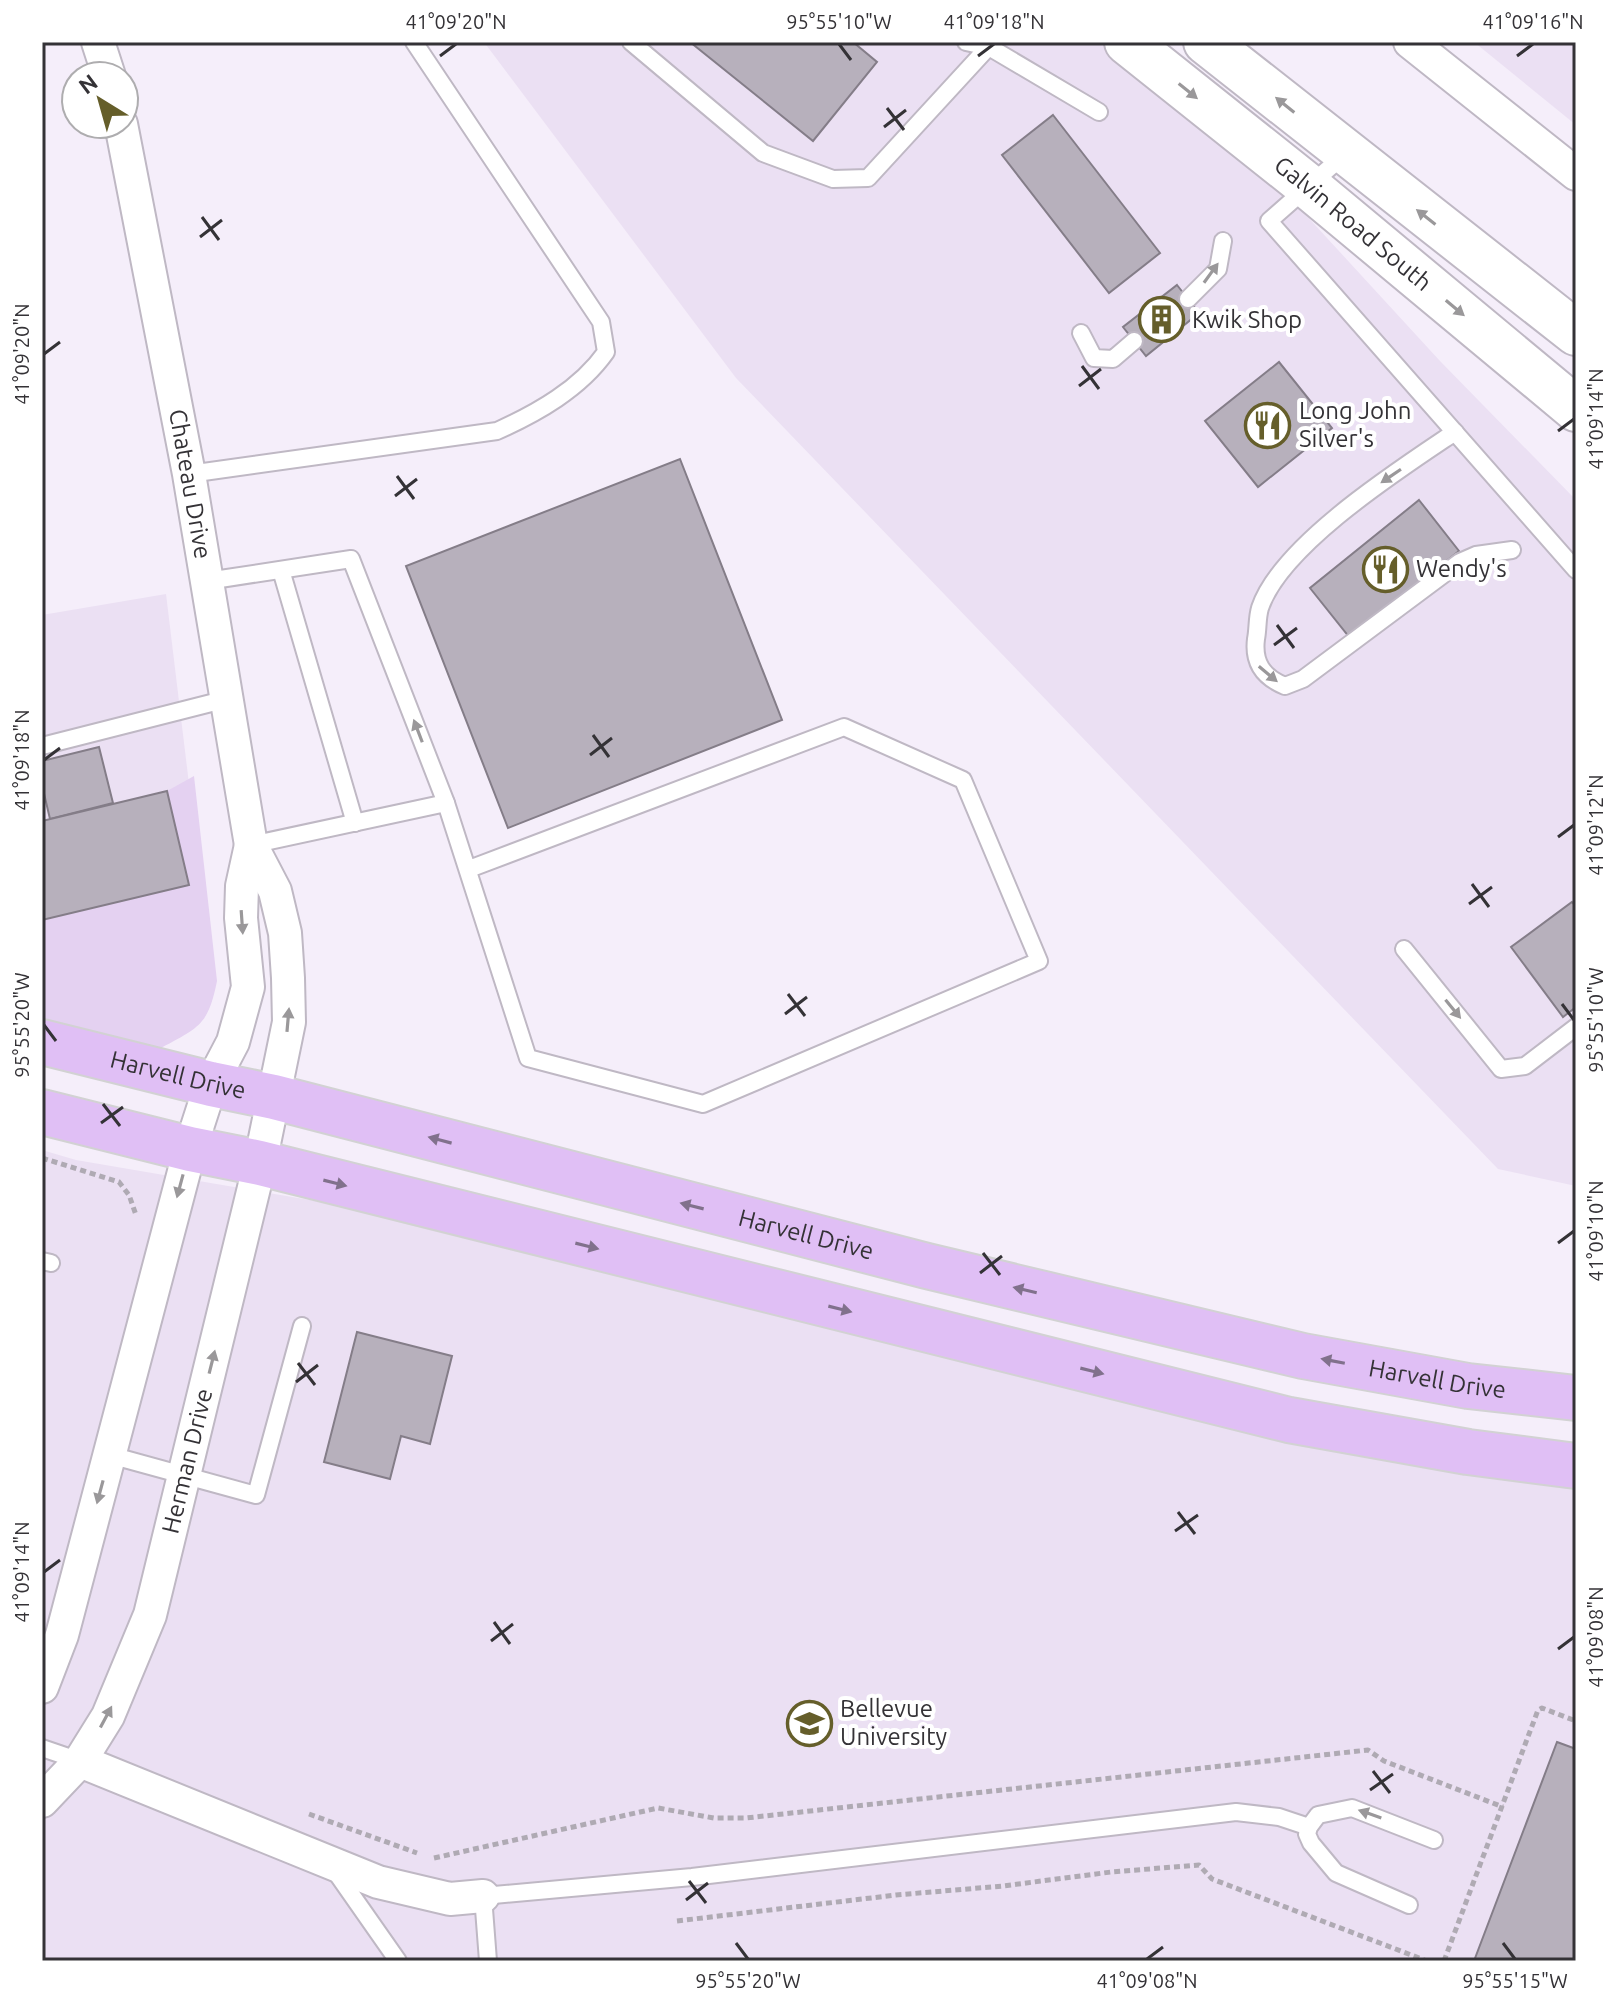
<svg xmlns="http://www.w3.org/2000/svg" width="1618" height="2003" font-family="Ubuntu,sans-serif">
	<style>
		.built { fill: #ebe0f3 }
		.green { fill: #e4d1f1 }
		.building { fill: #b7b0bc; stroke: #847d88; stroke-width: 2 }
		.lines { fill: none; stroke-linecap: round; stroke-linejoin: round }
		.lane-casing { stroke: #bfb8c4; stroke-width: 20 }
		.street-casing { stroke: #bfb8c4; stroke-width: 36 }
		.secondary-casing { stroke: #bfb8c4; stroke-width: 48 }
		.primary-casing { stroke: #d2d2d3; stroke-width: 48 }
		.path { stroke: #afaab3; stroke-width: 5; stroke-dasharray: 6 4; stroke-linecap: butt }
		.lane { stroke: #fff; stroke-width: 16 }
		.street { stroke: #fff; stroke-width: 32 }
		.secondary { stroke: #fff; stroke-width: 44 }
		.primary { stroke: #e0bff5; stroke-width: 44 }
		.oneway { fill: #9a989a }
		.oneway2 { fill: #81718c }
		.ticks { fill: none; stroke: #343236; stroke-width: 3 }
		.labels { text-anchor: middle; stroke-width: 8; stroke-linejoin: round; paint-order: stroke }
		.street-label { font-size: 24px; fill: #343236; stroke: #fff }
		.poi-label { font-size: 24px; fill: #343236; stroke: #fff; text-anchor: start }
		.neatline { fill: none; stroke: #343236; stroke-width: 3 }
		.ticks-label { font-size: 20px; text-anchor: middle; fill: #343236 }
	</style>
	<rect width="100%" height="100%" fill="#f5eefa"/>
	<g class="built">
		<polygon points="484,42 1147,42 1440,361 1576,500 1576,1186 1498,1169 736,378"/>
		<polygon points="1474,42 1576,42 1576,125"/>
		<polygon points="166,594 208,941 42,1000 42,615"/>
		<polygon points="42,1150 76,1160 369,1210 1576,1485 1576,1961 42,1961"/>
	</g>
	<path class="green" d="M194 776 217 981C208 1025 200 1027 161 1048L42 1020V920L189 885 167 791Z"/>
	<g class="building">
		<polygon points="690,42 853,42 877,62 813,141"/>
		<polygon points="1053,115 1160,253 1109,293 1002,155"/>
		<polygon points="1177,285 1199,313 1146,356 1123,327"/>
		<polygon points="1279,362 1332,428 1258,487 1205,421"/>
		<polygon points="680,459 782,720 508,828 406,566"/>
		<polygon points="1419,500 1459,551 1350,638 1310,588"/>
		<polygon points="99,747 113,803 50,819 42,785 42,761"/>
		<polygon points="167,791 189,885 42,920 42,821"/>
		<polygon points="1572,902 1576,907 1576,1007 1563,1017 1511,947"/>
		<polygon points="357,1332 452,1356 430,1444 401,1436 390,1479 324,1462"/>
		<polygon points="1557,1742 1576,1749 1576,1961 1474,1961"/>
	</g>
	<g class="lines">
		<defs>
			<g id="lane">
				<polyline points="631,42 763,153 833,179 868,178 993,42"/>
				<polyline points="966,42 989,47 1099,112"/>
				<polyline points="1344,155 1269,221 1576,570"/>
				<polyline points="1188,299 1218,269 1223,241"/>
				<polyline points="1081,333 1094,358 1113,359 1134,341"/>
				<path d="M1455 432C1400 469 1281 545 1260 608 1257 618 1258 629 1256 639 1253 663 1263 677 1285 686L1303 679 1460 562 1476 555 1512 550"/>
				<path d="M189 474 497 431C537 413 580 389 606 352L601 322 414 42"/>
				<polyline points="281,570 355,823"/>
				<polyline points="207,581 351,559 446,803 528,1058 703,1104 1039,961 963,780 844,727 469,869"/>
				<polyline points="42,746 227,699"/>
				<polyline points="251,845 446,803"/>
				<polyline points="1404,949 1501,1069 1525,1066 1576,1027"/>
				<polyline points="42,1261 51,1263"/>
				<polyline points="110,1455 256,1495 302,1326"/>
				<polyline points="42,1748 80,1761"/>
				<polyline points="335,1871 398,1961"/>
				<polyline points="1409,1905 1336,1873 1311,1843 1307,1834 1309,1827 1318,1815 1352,1808 1434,1840"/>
				<polyline points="488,1961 483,1896 692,1877 1236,1812 1279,1817 1309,1827"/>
			</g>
			<g id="street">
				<polyline points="98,42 109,76"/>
				<polyline points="1410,42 1576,174"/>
				<polyline points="42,1687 62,1635 190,1149 211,1084 233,1042 248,987 241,918 242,886 251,845"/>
				<polyline points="80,1761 378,1882 450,1899 483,1896"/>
				<path id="s1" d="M42 1801 80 1761 108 1716 150 1615 260 1163 289 1022 288 978 285 933 275 891 251 845 189 474 121 124"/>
			</g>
			<g id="secondary">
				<path id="s2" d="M1127 42 1309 187 1576 409"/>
				<polyline points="1206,42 1576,333"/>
			</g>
			<g id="primary">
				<path id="s3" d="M42 1042 211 1084 274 1097 927 1266 1303 1356 1468 1386 1576 1398"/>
				<polyline points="42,1112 190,1149 260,1163 1289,1420 1468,1452 1576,1466"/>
			</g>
		</defs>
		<use href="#lane" class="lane-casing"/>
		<use href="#street" class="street-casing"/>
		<use href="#secondary" class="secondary-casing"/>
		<use href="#primary" class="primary-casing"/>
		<g class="path">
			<polyline points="42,1158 119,1182 129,1195 136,1215"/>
			<polyline points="309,1814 417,1853"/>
			<polyline points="434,1858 658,1808 714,1818 746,1818 1368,1750 1384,1761 1503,1807"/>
			<polyline points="677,1921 896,1895 1003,1886 1111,1872 1199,1865 1212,1879 1427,1961"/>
			<polyline points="1444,1961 1538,1710 1542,1708 1576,1721"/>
		</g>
		<use href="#lane" class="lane"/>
		<use href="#street" class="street"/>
		<use href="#secondary" class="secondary"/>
		<use href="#primary" class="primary"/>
	</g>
	<defs><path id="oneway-solid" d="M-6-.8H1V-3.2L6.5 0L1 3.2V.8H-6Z" transform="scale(2)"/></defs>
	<g class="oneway">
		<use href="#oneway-solid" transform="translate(1188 91) rotate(39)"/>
		<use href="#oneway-solid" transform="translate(1285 105) rotate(-141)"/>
		<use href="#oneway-solid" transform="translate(1426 217) rotate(-142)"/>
		<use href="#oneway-solid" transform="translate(1211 273) rotate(-54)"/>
		<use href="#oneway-solid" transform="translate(1455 308) rotate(40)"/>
		<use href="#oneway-solid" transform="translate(1391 476) rotate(146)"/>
		<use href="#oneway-solid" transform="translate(1268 674) rotate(40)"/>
		<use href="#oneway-solid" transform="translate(418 731) rotate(-111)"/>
		<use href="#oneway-solid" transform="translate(242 922) rotate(86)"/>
		<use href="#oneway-solid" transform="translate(1453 1009) rotate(51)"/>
		<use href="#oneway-solid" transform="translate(288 1020) rotate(-85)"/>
		<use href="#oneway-solid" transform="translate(180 1186) rotate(105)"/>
		<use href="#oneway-solid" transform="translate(212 1362) rotate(-76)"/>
		<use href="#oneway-solid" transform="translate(100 1492) rotate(105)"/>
		<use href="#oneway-solid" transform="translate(106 1717) rotate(-62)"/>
		<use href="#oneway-solid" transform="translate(1370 1814) rotate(-161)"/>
	</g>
	<g class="oneway2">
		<use href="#oneway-solid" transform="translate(440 1140) rotate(-165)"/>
		<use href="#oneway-solid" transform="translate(335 1183) rotate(14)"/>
		<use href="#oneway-solid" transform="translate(692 1206) rotate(-166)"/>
		<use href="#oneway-solid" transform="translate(587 1246) rotate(14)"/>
		<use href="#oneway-solid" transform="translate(1025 1290) rotate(-167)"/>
		<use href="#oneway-solid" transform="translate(840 1309) rotate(14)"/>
		<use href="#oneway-solid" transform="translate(1333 1361) rotate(-169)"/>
		<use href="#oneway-solid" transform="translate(1092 1371) rotate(14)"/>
	</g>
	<path class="ticks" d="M839 44 851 60M440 56 456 44M978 56 994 44M1517 56 1533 44M887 108 904 130M884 127 906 110M202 217 219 240M200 237 222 220M44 354 60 342M1082 366 1099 389M1079 386 1101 369M1558 431 1574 419M397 476 414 499M395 496 417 479M1277 625 1294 648M1274 645 1297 628M593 735 609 757M590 755 612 738M44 760 60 748M1558 837 1574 825M1472 884 1489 907M1469 904 1492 887M788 994 805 1016M1562 1004 1574 1020M785 1014 807 997M44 1025 56 1041M103 1104 120 1126M101 1123 123 1107M1558 1243 1574 1231M983 1253 1000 1275M980 1273 1002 1256M298 1363 315 1385M296 1382 318 1365M1178 1512 1195 1534M1175 1531 1198 1515M44 1572 60 1560M494 1622 510 1644M491 1641 513 1624M1558 1649 1574 1637M1373 1771 1390 1793M1370 1790 1393 1774M689 1881 706 1903M686 1900 708 1883M736 1943 748 1959M1503 1943 1515 1959M1147 1959 1163 1947"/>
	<defs>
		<symbol id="building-ring" viewBox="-11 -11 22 22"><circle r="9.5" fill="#fff" stroke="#655e2a" stroke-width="1.5"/><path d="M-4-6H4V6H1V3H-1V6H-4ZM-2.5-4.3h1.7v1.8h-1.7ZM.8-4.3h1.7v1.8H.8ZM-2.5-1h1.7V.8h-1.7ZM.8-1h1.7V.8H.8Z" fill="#655e2a"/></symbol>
		<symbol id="restaurant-ring" viewBox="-11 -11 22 22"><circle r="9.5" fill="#fff" stroke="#655e2a" stroke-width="1.5"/><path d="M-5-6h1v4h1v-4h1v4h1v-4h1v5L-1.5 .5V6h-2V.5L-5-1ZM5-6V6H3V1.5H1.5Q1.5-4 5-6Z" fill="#655e2a"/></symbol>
		<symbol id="university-ring" viewBox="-11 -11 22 22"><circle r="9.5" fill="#fff" stroke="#655e2a" stroke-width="1.5"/><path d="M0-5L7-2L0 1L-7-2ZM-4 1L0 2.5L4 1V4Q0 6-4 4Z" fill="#655e2a"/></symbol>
	</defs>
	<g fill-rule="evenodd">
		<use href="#building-ring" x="1136" y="294" width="51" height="51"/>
		<use href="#restaurant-ring" x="1242" y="400" width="51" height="51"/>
		<use href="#restaurant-ring" x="1360" y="544" width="51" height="51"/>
		<use href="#university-ring" x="784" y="1698" width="51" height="51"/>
	</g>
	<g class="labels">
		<g class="street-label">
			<text dy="8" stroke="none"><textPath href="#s2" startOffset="290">Galvin Road South</textPath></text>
			<text transform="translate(190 484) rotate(80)" y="8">Chateau Drive</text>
			<text dy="8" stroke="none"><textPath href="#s3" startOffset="140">Harvell Drive</textPath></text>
			<text dy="8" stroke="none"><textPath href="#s3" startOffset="788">Harvell Drive</textPath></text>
			<text dy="8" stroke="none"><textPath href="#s3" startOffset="1436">Harvell Drive</textPath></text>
			<text dy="8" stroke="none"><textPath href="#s1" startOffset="376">Herman Drive</textPath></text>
		</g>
		<g class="poi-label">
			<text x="1192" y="328">Kwik Shop</text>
			<text x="1299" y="419">Long John<tspan x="1299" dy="28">Silver's</tspan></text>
			<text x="1416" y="577">Wendy's</text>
			<text x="840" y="1717">Bellevue<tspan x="840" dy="28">University</tspan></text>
		</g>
	</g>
	<rect width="1618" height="2003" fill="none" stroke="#ffffff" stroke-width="88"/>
	<g transform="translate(100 100) rotate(323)"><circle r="38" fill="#ffffff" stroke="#aeadaf" stroke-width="2"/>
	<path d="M0-6L14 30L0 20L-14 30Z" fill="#655e2a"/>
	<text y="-12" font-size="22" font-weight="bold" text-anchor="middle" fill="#343236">N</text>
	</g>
	<rect x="44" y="44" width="1530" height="1915" class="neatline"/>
	<g class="ticks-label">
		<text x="456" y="29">41°09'20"N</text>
		<text x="839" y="29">95°55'10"W</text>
		<text x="994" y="29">41°09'18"N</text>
		<text x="1533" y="29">41°09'16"N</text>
		<text transform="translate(22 354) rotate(-90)" y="7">41°09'20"N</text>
		<text transform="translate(1596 419) rotate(-90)" y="7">41°09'14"N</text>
		<text transform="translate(22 760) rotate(-90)" y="7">41°09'18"N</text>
		<text transform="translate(1596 825) rotate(-90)" y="7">41°09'12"N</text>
		<text transform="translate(1596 1020) rotate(-90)" y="7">95°55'10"W</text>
		<text transform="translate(22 1025) rotate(-90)" y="7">95°55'20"W</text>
		<text transform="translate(1596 1231) rotate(-90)" y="7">41°09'10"N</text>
		<text transform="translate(22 1572) rotate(-90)" y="7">41°09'14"N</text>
		<text transform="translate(1596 1637) rotate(-90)" y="7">41°09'08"N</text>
		<text x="748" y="1988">95°55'20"W</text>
		<text x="1147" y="1988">41°09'08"N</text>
		<text x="1515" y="1988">95°55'15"W</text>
	</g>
</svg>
